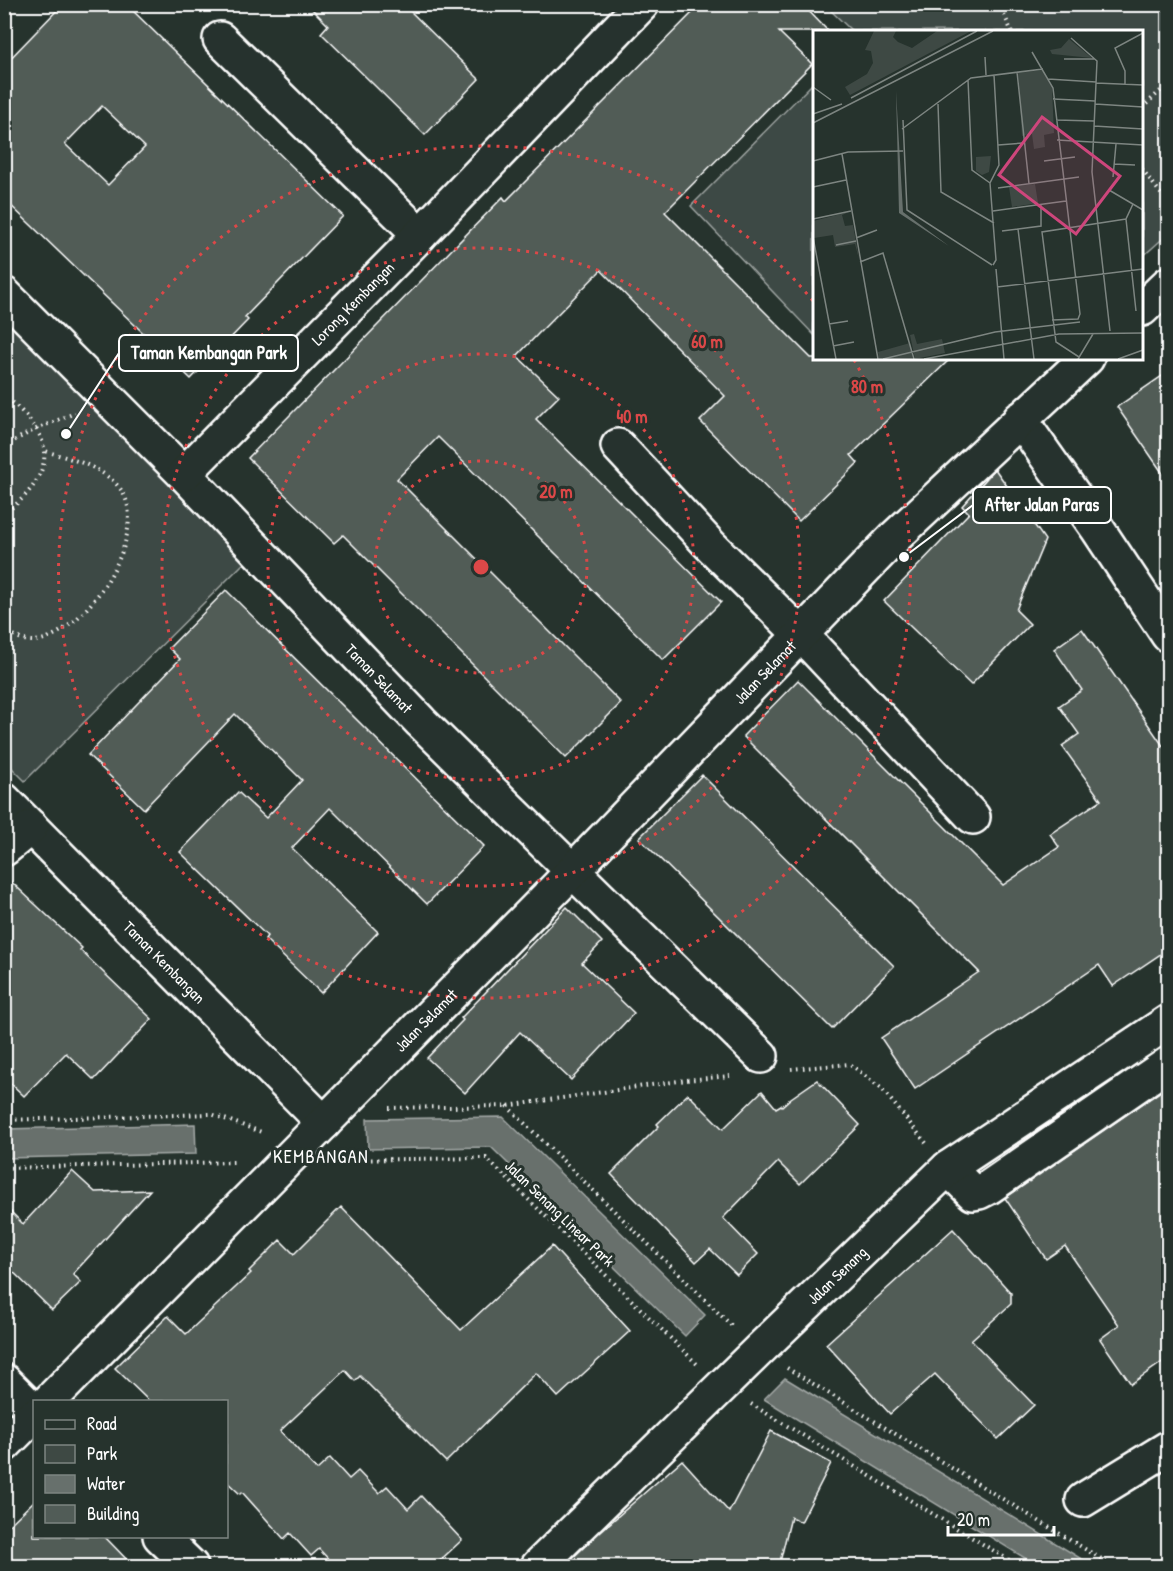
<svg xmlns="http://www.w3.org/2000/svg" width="1173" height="1571" font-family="'Patrick Hand',sans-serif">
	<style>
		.green { fill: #3e4944; stroke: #9ea4a2; stroke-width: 1.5 }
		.water { fill: #67706c; stroke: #a4a9a7; stroke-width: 1.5 }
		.building { fill: #515c57; stroke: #fff; stroke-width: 1.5; fill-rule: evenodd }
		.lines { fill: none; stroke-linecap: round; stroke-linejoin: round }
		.minor-casing { stroke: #fff; stroke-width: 38 }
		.path { stroke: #fff; stroke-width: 4; stroke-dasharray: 1.5 4.5; stroke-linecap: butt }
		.minor { stroke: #26332d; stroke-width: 33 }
		.ring { fill: none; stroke: #dc4848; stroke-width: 3; stroke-dasharray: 3 6 }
		.labels { text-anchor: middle; stroke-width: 6; stroke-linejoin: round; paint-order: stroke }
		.street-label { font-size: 16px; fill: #fff; stroke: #26332d }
		.neighbourhood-label { font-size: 18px; letter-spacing: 1.5px; fill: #fff; stroke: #26332d }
		.inset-road { fill: none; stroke: #7d8581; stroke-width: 1.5 }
		.view { fill: #ce467c; fill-opacity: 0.15; stroke: #ce467c; stroke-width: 3 }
		.inset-edge { fill: none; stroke: #fff; stroke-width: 3 }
		.centre { fill: #dc4848; stroke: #26332d; stroke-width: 3 }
		.ring-label { font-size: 18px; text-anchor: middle; font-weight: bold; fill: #dc4848; stroke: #26332d; stroke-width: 6; stroke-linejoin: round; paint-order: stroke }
		.leader { fill: none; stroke: #fff; stroke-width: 2 }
		.callout-dot { fill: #fff; stroke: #26332d; stroke-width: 2 }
		.callout { fill: #26332d; stroke: #fff; stroke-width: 2 }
		.callout-label { font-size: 18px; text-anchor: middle; font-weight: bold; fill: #fff }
	</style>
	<rect width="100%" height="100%" fill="#26332d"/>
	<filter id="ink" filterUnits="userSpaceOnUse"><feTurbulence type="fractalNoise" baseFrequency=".0167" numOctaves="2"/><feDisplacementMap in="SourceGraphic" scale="12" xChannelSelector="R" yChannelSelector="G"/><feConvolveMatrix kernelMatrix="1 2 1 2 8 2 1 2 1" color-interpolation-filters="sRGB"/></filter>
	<g filter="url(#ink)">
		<g class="green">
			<polygon points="825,5 1168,5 1168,234 1142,257 1142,32 852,31"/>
			<polygon points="814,82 814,335 691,206"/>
			<polygon points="5,311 250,557 25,781 5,761"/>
		</g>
		<g class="water">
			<polygon points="503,1117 705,1315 685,1336 491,1147 368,1149 367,1119"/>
			<polygon points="195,1124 196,1154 5,1158 5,1129"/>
			<polygon points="785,1378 1093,1566 1038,1566 764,1399"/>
		</g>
		<g class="building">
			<path d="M63 4H126L343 216 245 317 248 320 191 379 4 199V65ZM102 106 145 147 108 185 65 144Z"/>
			<polygon points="307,4 403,4 479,79 425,135 321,33 328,25"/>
			<polygon points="701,4 802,4 829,32 779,32 812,64 665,212 811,358 951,358 851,455 858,463 799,521 700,421 725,396 601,270 538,334 517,356 559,396 536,419 721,602 663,660 438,437 397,479 621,703 566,758 343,535 334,543 248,458 503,197 506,201"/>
			<polygon points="1168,372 1168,481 1117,407"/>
			<polygon points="995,469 1045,540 1016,610 1030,624 971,685 884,601 969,513 962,506"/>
			<polygon points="226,590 484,846 427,904 330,808 292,848 378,932 321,993 265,939 267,936 180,852 238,792 266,818 302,780 235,714 144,809 88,755 180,659 169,648"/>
			<polygon points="1082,629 1168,753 1168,949 1113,986 1099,965 915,1089 881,1038 979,972 743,736 798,680 1003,885 1059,847 1050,834 1101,800 1062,746 1079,734 1059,706 1082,690 1054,649"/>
			<polygon points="702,775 894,966 832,1029 639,838"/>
			<polygon points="4,875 82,948 80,950 152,1019 94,1080 66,1053 24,1096 4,1077"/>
			<polygon points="567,907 602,942 582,963 634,1013 571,1080 520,1032 465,1093 427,1058 463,1020 461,1018"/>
			<polygon points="817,1080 860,1125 800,1184 778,1162 723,1218 758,1254 737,1275 710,1249 696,1262 611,1174 659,1126 657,1124 688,1094 723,1129 762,1091 776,1108 781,1105 782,1106 791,1098"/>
			<polygon points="1168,1086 1168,1358 1131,1384 1100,1339 1119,1325 1065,1246 1046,1259 1005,1198"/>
			<polygon points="72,1171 95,1192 150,1190 73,1274 81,1282 52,1310 4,1263 4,1205 23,1224"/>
			<polygon points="341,1207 461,1330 552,1246 630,1331 558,1397 536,1373 446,1462 360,1376 355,1381 345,1370 280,1431 317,1470 330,1458 349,1479 358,1471 379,1493 387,1486 408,1509 421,1496 462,1540 434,1566 335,1566 319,1549 311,1556 290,1533 284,1539 242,1492 240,1494 226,1481 226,1401 149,1401 115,1368 168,1316 186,1334 251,1273 249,1271 280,1240 294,1254"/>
			<polygon points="953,1229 1011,1293 1011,1304 971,1340 1034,1405 998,1439 935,1374 890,1414 826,1344"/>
			<polygon points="771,1431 831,1463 801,1522 791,1517 779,1566 564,1566 601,1531 682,1460 729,1512"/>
			<polygon points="34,1501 34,1536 104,1536 133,1566 4,1566 4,1530"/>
		</g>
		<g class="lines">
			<defs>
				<g id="minor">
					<polyline points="220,39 420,235"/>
					<path id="s1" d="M4 294 184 474 421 722 761 1056"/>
					<polyline points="1142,309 1168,284"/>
					<polyline points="1020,419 1097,528 1168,635"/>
					<polyline points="618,446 710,545 812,646 973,817"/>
					<path id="s2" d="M184 474 420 235 642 4"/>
					<path id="s3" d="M4 800 324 1123"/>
					<polyline points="4,849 31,827"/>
					<polyline points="948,1168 973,1193 979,1192 989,1187 1168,1064"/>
					<polyline points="4,1381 34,1411"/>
					<path id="s4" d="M48 1402 557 887 895 537 1087 358"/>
					<polyline points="4,1445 34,1415"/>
					<polyline points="1083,1500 1168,1448"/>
					<polyline points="160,1536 191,1566"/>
					<path id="s5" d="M538 1566 758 1351 948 1168 1168 1022"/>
				</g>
			</defs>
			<use href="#minor" class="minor-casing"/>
			<g class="path">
				<polyline points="999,4 1012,32"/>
				<polyline points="1142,108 1168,84"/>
				<polyline points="1142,169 1168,203"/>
				<path d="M4 394C17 407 34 421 41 438 54 467 28 498 4 513"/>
				<polyline points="4,446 36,429 75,413"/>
				<path d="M4 628C13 635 21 641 33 641 82 640 157 529 118 486 99 465 71 459 45 451"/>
				<polyline points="791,1069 850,1064 882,1089 926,1143"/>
				<polyline points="507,1106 734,1328"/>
				<polyline points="389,1108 507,1106 686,1080 730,1076"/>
				<polyline points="4,1120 211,1114 264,1133"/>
				<polyline points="335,1160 486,1158 697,1364"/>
				<polyline points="4,1168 235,1162"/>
				<polyline points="787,1368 1113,1566"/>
				<polyline points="751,1404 1019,1566"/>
			</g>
			<use href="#minor" class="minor"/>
		</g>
	</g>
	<g class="ring">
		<circle cx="481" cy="567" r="106"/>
		<circle cx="481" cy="567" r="213"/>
		<circle cx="481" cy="567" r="319"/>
		<path d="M854 360A426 426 0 1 1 814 302"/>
	</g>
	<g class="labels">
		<g class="street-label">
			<text dy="6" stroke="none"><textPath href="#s2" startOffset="240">Lorong Kembangan</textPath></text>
			<text dy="6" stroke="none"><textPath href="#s4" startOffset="1023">Jalan Selamat</textPath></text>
			<text dy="6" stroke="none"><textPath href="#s1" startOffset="537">Taman Selamat</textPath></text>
			<text dy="6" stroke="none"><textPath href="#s3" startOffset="228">Taman Kembangan</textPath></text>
			<text dy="6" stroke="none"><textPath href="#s4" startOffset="537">Jalan Selamat</textPath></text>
			<text transform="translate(560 1213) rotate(44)" y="6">Jalan Senang Linear Park</text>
			<text dy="6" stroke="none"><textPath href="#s5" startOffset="417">Jalan Senang</textPath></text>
		</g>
		<g class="neighbourhood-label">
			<text x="321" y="1163">KEMBANGAN</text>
		</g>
	</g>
	<g transform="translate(813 30)">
		<rect width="330" height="330" fill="#26332d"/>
		<path d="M61 1H83L80 7 85 12 99 18 124 1H158L37 65 32 57 54 44 60 33 58 21 52 20ZM256 9 279 28 239 24 237 20 248 18ZM229 40 239 58 241 103 231 105 232 117 221 119 219 104 209 106 205 43ZM178 126 176 142 169 145 163 141V127ZM222 154 225 173 199 177 196 157ZM36 182 29 185 32 196 40 195 46 229 42 214 22 217 20 205 1 208 0 191ZM101 304 104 314 129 309 132 323 102 329 97 305ZM97 313 100 329H66L65 322Z" fill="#3e4944"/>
		<path d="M83 61 90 182 136 216 86 183Z" fill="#67706c"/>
		<path class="inset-road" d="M258 8 284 31 279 142 297 301M219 22 240 58 267 284 265 289 239 290M172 27 173 45M251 29H282M204 42 216 154M235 49 283 52M155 50 159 140 177 153M283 53 330 55M312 54V41L302 18 330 3M0 57 18 70M38 68 164 1M240 69 282 71M125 74 128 162 181 193M282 74 330 77M0 84 29 74M90 90 94 180 179 235M243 90 281 91M0 93 180 1M281 96 330 99M89 99 158 48 230 39M244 110 330 115M185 115 210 113M29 124 65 329M0 131 35 122 90 121M231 131 262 127M301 134 322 135M300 147 303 114M0 157 33 150M185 158 266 147M296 160 330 180M320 174 313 189 323 281M180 181 253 171M0 189 38 181M205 199 221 329M189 201 228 196V174M0 207 23 329M43 208 64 200M23 215 43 211M47 232 70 223 101 329M180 235 183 230 177 153 186 135 181 45M183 239 191 329M184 257 330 239M16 294 35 291M20 316 41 312M266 327 243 312 229 202 313 189M70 329 182 302 267 292M111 329 246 304 330 303M265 329 280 304M305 329 330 320"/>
		<path class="view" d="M229 87 307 146 263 204 186 145Z"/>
		<rect width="330" height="330" class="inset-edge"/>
	</g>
	<circle cx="481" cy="567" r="9" class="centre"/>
	<g class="ring-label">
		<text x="707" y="348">60 m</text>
		<text x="867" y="393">80 m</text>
		<text x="632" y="423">40 m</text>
		<text x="556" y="498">20 m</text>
	</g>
	<path class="leader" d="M66 434L119 353M904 557L973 505"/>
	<g class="callout-dot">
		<circle cx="66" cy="434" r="6"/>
		<circle cx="904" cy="557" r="6"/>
	</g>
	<g class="callout">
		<rect x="119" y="335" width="179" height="36" rx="6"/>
		<rect x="973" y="487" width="138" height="36" rx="6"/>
	</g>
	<g class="callout-label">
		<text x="209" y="359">Taman Kembangan Park</text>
		<text x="1042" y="511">After Jalan Paras</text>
	</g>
	<rect width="1173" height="1571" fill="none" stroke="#26332d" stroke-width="24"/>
	<rect x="12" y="12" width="1149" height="1547" fill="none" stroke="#fff" stroke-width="2" filter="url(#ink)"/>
	<rect x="33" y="1400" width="195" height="138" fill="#26332d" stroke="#7d8581" stroke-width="1.5"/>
	<rect x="45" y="1420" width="30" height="9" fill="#26332d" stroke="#7d8581" stroke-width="1.5"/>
	<text x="87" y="1430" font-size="18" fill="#ffffff">Road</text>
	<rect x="45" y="1445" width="30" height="18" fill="#3e4944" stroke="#7d8581" stroke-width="1.5"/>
	<text x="87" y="1460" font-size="18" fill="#ffffff">Park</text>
	<rect x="45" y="1475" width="30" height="18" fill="#67706c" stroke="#7d8581" stroke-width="1.5"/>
	<text x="87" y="1490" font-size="18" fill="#ffffff">Water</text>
	<rect x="45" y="1505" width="30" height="18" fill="#515c57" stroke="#7d8581" stroke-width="1.5"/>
	<text x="87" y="1520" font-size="18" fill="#ffffff">Building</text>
	<path d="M948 1526v9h106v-9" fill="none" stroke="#ffffff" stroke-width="3"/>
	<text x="957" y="1526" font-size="18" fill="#ffffff" stroke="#26332d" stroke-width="4.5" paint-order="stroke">20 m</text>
</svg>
